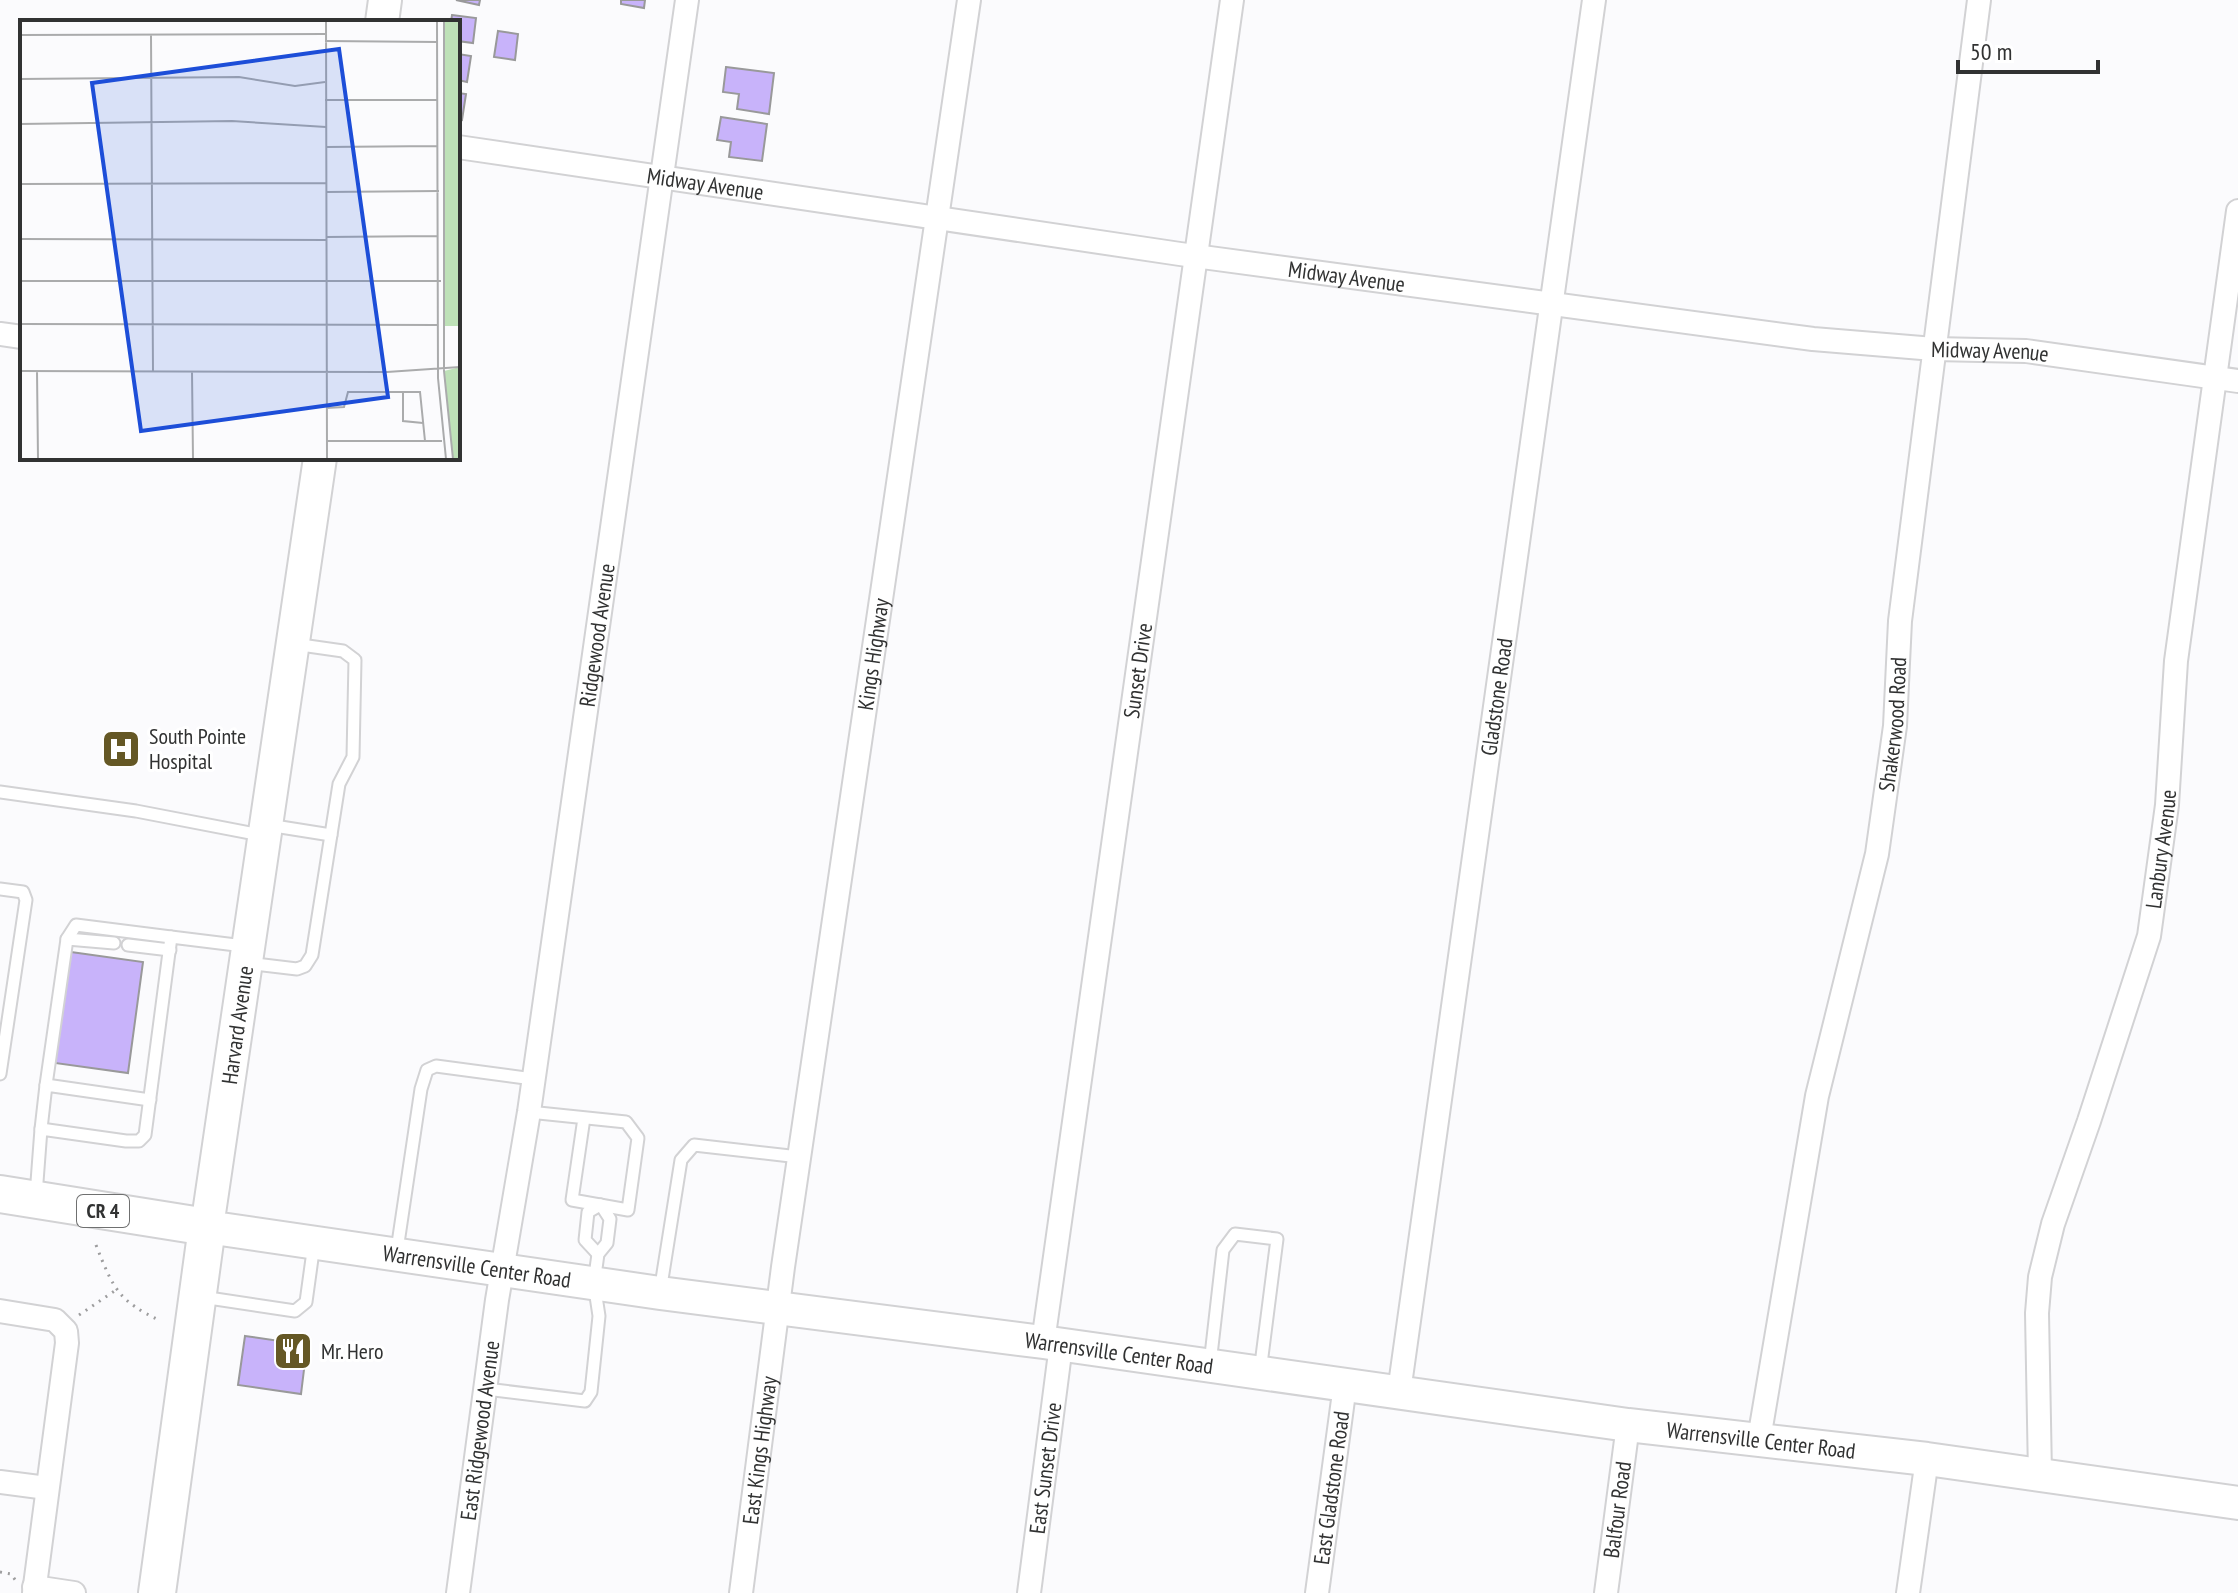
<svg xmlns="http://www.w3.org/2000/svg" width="2238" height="1593" font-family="'PT Sans Narrow',sans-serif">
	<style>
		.building { fill: #c8b3fa; stroke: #99999a; stroke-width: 2 }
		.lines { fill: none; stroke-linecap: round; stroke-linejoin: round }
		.lane-casing { stroke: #d2d2d4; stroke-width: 15 }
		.street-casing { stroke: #d2d2d4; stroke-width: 26 }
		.secondary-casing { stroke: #d2d2d4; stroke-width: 36 }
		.primary-casing { stroke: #d2d2d4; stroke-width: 40 }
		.path { stroke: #9d9d9e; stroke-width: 3; stroke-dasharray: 2 6; stroke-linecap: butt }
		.lane { stroke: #fff; stroke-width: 11 }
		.street { stroke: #fff; stroke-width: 22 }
		.secondary { stroke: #fff; stroke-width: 32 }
		.primary { stroke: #fff; stroke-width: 36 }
		.labels { text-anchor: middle; stroke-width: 6; stroke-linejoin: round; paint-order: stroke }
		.shield { fill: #fff; stroke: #6f7070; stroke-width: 2 }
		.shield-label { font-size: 20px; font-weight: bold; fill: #313232 }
		.street-label { font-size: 22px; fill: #313232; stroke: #fff }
		.poi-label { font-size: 22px; fill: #313232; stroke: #fff; text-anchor: start }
		.inset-road { fill: none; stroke: #aaabac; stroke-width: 2 }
		.view { fill: #1d4ed8; fill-opacity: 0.15; stroke: #1d4ed8; stroke-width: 4 }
		.inset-edge { fill: none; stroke: #313232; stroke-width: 4 }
	</style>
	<rect width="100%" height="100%" fill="#fbfbfd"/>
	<g class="building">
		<polygon points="456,0 480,0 479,5"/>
		<polygon points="621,0 645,0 644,8 621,4"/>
		<polygon points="452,15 476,18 473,43 458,41 458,22 451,22"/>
		<polygon points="498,31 518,34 515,60 494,57"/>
		<polygon points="458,54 471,56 467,82 458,80"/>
		<polygon points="726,67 774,73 769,114 737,109 739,94 723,92"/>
		<polygon points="458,93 466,94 462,120 458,119"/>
		<polygon points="721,117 767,124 762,161 729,157 731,142 717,140"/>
		<polygon points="71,952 143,962 128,1073 55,1063"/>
		<polygon points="245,1336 307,1345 301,1394 238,1385"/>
	</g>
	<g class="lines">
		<defs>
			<g id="lane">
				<polyline points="0,792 136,811 260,835"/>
				<polyline points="268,825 331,835"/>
				<polyline points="0,889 23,892 26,900 0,1074"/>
				<polyline points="67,939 114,943"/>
				<polyline points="128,945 170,950"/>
				<polyline points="247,963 297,969 305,966 312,955 339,784 353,757 355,660 343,651 294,644"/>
				<polyline points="46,1085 67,939 76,925 171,937"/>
				<polyline points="529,1112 626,1122 638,1138 628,1210 572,1200 584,1118"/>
				<polyline points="41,1129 46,1085 150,1100"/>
				<polyline points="36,1195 41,1129 126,1141 139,1141 145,1135 171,937 244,946"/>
				<polyline points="397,1250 421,1089 427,1070 436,1066 533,1079"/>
				<polyline points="598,1254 585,1240 588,1212 600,1205"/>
				<polyline points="660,1292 681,1160 694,1145 799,1157"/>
				<polyline points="202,1297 295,1311 306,1302 314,1244"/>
				<polyline points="1210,1364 1223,1250 1235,1234 1277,1239 1260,1372"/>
				<polyline points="486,1389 585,1401 591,1392 599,1316 594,1283 598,1254 607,1243 610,1219 601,1205"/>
			</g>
			<g id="street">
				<path id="s1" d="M458 147 1180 254 1813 339 1934 349 2026 351 2238 381"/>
				<polyline points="0,334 22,337"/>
				<polyline points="0,1311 55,1320 66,1331 67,1343 34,1593"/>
				<path id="s2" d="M1043 1342 1232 0"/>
				<path id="s3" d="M1399 1392 1594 0"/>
				<path id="s4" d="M1759 1439 1817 1096 1877 854 1895 726 1900 621 1979 0"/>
				<path id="s5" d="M2040 1475 2037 1313 2040 1277 2053 1224 2089 1121 2149 936 2167 805 2176 661 2238 211"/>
				<polyline points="0,1482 47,1488"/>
				<polyline points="34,1587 74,1593"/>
				<path id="s6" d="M458 1593 497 1300 529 1112 687 0"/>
				<path id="s7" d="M741 1593 783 1267 969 0"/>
				<path id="s8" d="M1029 1593 1061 1345"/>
				<path id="s9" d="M1317 1593 1345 1385"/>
				<path id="s10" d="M1606 1593 1628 1425"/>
				<polyline points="1908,1593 1927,1459"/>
			</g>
			<g id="secondary">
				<polyline points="382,22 385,0"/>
				<path id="s11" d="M320 458 207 1227 660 1293 1043 1342 1628 1425 1927 1459 2238 1503"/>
			</g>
			<polyline id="primary" points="0,1194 207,1227 157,1593"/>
		</defs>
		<use href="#lane" class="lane-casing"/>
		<use href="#street" class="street-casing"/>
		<use href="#secondary" class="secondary-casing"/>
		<use href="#primary" class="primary-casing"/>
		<g class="path">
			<path d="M96 1245C113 1288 118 1301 161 1321"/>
			<polyline points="79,1315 116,1290"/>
			<polyline points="0,1572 11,1574 16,1581"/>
		</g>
		<use href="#lane" class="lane"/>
		<use href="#street" class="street"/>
		<use href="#secondary" class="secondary"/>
		<use href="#primary" class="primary"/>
	</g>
	<defs>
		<symbol id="hospital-square" viewBox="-11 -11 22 22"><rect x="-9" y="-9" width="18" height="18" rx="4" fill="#655825" stroke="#fff"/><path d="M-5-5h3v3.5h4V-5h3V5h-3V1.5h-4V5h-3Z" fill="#fff"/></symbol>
		<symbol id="restaurant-square" viewBox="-11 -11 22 22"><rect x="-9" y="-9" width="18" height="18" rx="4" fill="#655825" stroke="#fff"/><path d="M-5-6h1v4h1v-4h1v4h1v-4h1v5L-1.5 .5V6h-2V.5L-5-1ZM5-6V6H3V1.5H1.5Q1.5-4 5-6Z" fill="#fff"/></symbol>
	</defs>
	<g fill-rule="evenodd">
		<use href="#hospital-square" x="99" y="727" width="44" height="44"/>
		<use href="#restaurant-square" x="271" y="1329" width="44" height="44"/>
	</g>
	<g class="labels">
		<rect class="shield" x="77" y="1195" width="52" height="32" rx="6"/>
		<g class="shield-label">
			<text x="103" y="1218">CR 4</text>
		</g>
		<g class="street-label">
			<text dy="8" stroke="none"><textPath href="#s1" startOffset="250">Midway Avenue</textPath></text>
			<text dy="8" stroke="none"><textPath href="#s1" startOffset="898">Midway Avenue</textPath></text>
			<text dy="8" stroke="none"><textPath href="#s1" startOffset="1546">Midway Avenue</textPath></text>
			<text dy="8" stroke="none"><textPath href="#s6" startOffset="968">Ridgewood Avenue</textPath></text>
			<text dy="8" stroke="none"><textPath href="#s7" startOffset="948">Kings Highway</textPath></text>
			<text dy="8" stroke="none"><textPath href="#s2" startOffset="678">Sunset Drive</textPath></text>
			<text dy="8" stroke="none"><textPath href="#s3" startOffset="702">Gladstone Road</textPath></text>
			<text dy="8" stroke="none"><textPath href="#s4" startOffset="728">Shakerwood Road</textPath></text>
			<text dy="8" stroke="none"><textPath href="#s5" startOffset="644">Lanbury Avenue</textPath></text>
			<text transform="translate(237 1025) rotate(-82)" y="8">Harvard Avenue</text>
			<text dy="8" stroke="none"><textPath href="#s11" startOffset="1050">Warrensville Center Road</textPath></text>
			<text dy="8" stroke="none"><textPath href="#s11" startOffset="1698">Warrensville Center Road</textPath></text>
			<text dy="8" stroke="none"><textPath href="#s6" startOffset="164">East Ridgewood Avenue</textPath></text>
			<text dy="8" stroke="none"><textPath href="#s11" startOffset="2346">Warrensville Center Road</textPath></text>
			<text dy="8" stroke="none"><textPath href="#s7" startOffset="144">East Kings Highway</textPath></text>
			<text dy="8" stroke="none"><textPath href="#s8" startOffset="126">East Sunset Drive</textPath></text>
			<text dy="8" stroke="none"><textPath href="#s9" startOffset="106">East Gladstone Road</textPath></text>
			<text dy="8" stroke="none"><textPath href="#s10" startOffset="84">Balfour Road</textPath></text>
		</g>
		<g class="poi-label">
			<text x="149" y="744">South Pointe<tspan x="149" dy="25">Hospital</tspan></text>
			<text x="321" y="1359">Mr. Hero</text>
		</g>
	</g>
	<g transform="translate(20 20)">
		<rect width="440" height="440" fill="#fbfbfd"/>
		<path d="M425 1H440V306H424ZM440 347V439H433L424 351Z" fill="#bee1b8"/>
		<path class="inset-road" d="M306 1 307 439M417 1 418 358 426 439M424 1V351L433 439M0 15 305 14M131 15 133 352M305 21 418 22M0 59 219 57 275 66 305 62M305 80H418M0 104 212 101 306 107M306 127 417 126M0 164 306 163M306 172 419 171M306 217 418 216M0 219 306 220M0 261H421M0 304 418 305M0 351 367 352 440 347M17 351 18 439M172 352 173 439M383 371V401L403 403M306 388 324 387 328 372H400L405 421M306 421H422"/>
		<path class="view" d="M319 29 368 377 121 411 72 63Z"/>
		<rect width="440" height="440" class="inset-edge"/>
	</g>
	<path d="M1958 60v12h140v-12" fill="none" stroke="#313232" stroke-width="4"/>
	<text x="1970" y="60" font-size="24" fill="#313232" stroke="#ffffff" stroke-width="6" paint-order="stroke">50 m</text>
</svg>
